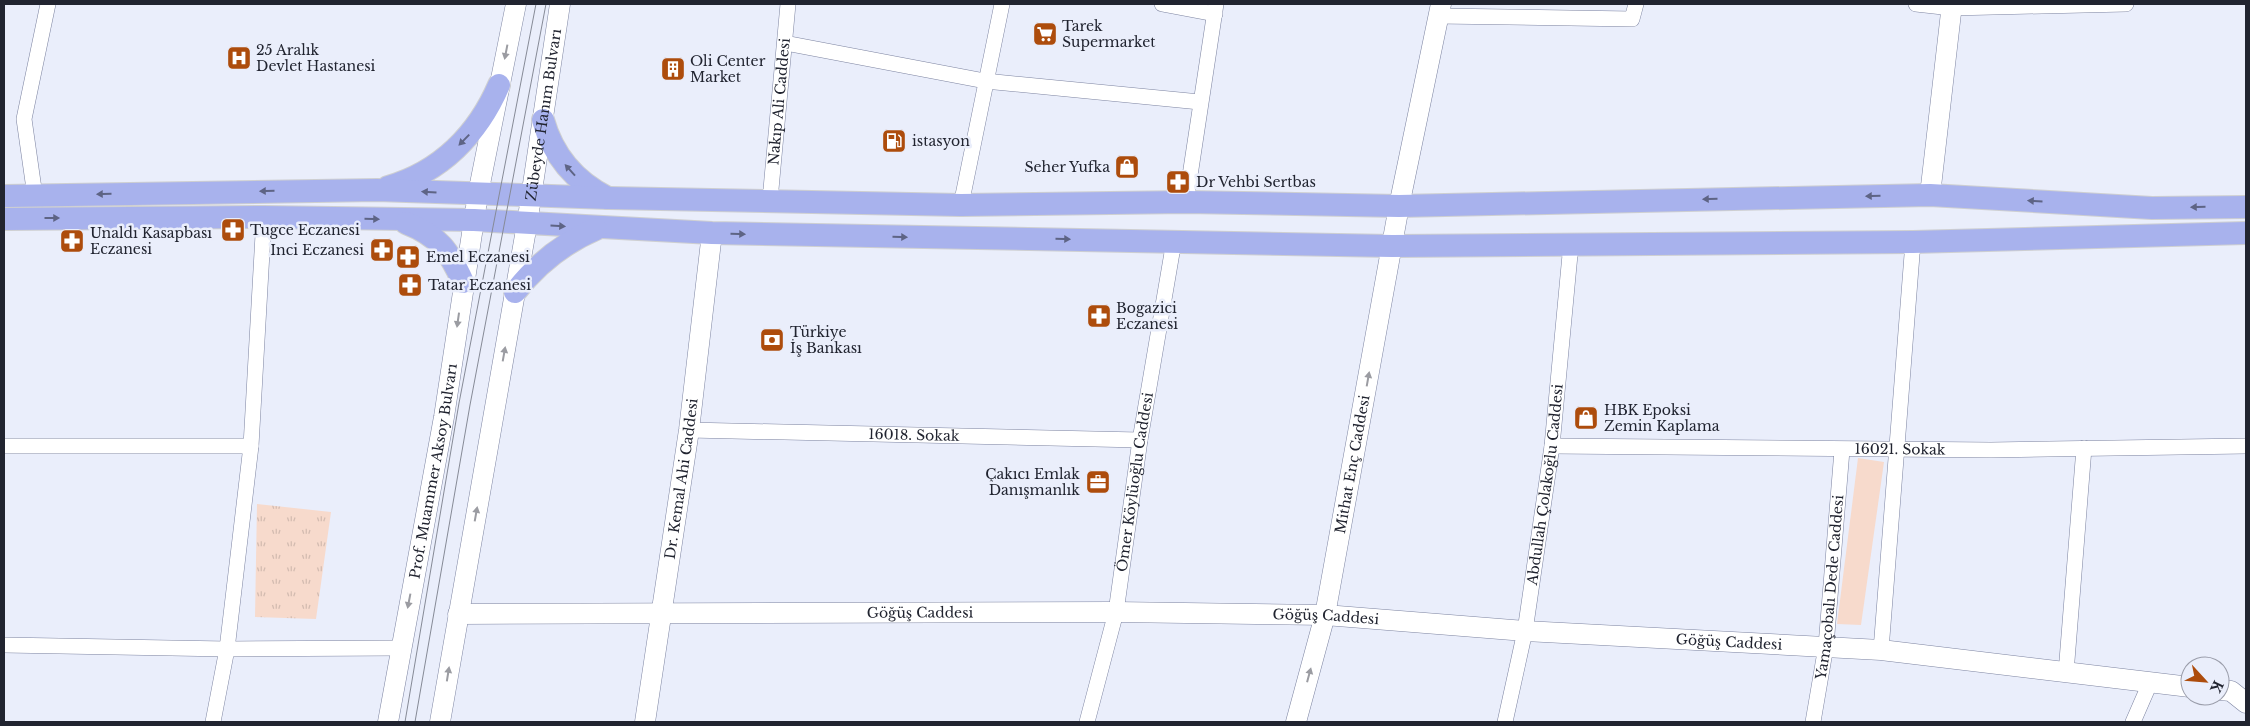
<svg xmlns="http://www.w3.org/2000/svg" width="2250" height="726" font-family="'Libre Baskerville',serif">
	<style>
		.grass { fill: #f7dacc }
		.park { fill: url(#park-tufts) }
		.lines { fill: none; stroke-linecap: round; stroke-linejoin: round }
		.street-casing { stroke: #7d84a1; stroke-width: 16 }
		.secondary-casing { stroke: #7d84a1; stroke-width: 21 }
		.primary-casing { stroke: #cecfd1; stroke-width: 24 }
		.street { stroke: #fff; stroke-width: 15 }
		.secondary { stroke: #fff; stroke-width: 20 }
		.primary { stroke: #a8b2ed; stroke-width: 22 }
		.tram { stroke: #868a96; stroke-width: 1 }
		.oneway { fill: #9b9ca2 }
		.oneway2 { fill: #5e6485 }
		.labels { text-anchor: middle; stroke-width: 5; stroke-linejoin: round; paint-order: stroke }
		.poi-label { font-size: 14px; fill: #212430; stroke: #eaeefb; text-anchor: start }
		.street-label { font-size: 14px; fill: #212430; stroke: #eaeefb }
	</style>
	<defs>
		<pattern id="park-tufts" width="24" height="20" patternUnits="userSpaceOnUse" patternTransform="scale(1.25)"><rect width="24" height="20" fill="#f7dacc"/><path d="M3 7l-1-3M5 7V3M7 7l1-3M15 17l-1-3M17 17v-4M19 17l1-3" fill="none" stroke="#d3bbb0"/></pattern>
	</defs>
	<rect width="100%" height="100%" fill="#eaeefb"/>
	<polygon class="grass" points="1858,458 1884,462 1861,625 1837,624"/>
	<polygon class="park" points="257,504 331,512 316,619 255,617"/>
	<g class="lines">
		<defs>
			<g id="street">
				<polyline points="1162,4 1215,14"/>
				<polyline points="1916,4 1952,8 2126,4"/>
				<polyline points="1438,16 1632,19 1636,4"/>
				<polyline points="785,43 985,81 1200,102"/>
				<polyline points="35,196 24,119 48,4"/>
				<path id="s1" d="M770 200 788 4"/>
				<polyline points="1186,202 1216,4"/>
				<polyline points="961,205 1002,4"/>
				<path id="s2" d="M689 430 1140 440"/>
				<polyline points="4,446 251,446"/>
				<path id="s3" d="M1552 446 1991 450 2246 446"/>
				<polyline points="4,645 227,649 400,648"/>
				<polyline points="1881,650 1913,242"/>
				<polyline points="2066,673 2084,448"/>
				<polyline points="213,722 227,649 251,446 264,217"/>
				<path id="s4" d="M1087 722 1116 612 1140 440 1174 241"/>
				<path id="s5" d="M1505 722 1525 631 1552 446 1571 244"/>
				<path id="s6" d="M1813 722 1826 646 1842 450"/>
				<polyline points="2133,722 2150,683"/>
			</g>
			<g id="secondary">
				<polyline points="1930,195 1952,4"/>
				<path id="s7" d="M458 614 1116 612 1325 615 1525 631 1881 650 2190 687"/>
				<polyline points="2220,690 2231,691 2246,703"/>
				<path id="s8" d="M388 722 444 417 478 194 516 4"/>
				<path id="s9" d="M440 722 527 224 560 4"/>
				<path id="s10" d="M645 722 689 430 712 233"/>
				<path id="s11" d="M1296 722 1325 615 1399 206 1441 4"/>
			</g>
			<g id="primary">
				<path d="M543 120C553 156 574 181 608 198"/>
				<path d="M388 187C441 172 478 134 499 85"/>
				<polyline points="4,196 377,190 609,198 961,205 1186,202 1399,206 1930,195 2152,208 2246,207"/>
				<polyline points="4,219 264,217 474,220 712,233 1392,246 1913,242 2246,233"/>
				<path d="M406 223C439 236 449 251 463 282"/>
				<path d="M515 292C537 264 563 243 596 229"/>
			</g>
		</defs>
		<use href="#street" class="street-casing"/>
		<use href="#secondary" class="secondary-casing"/>
		<use href="#primary" class="primary-casing"/>
		<use href="#street" class="street"/>
		<use href="#secondary" class="secondary"/>
		<use href="#primary" class="primary"/>
		<g class="tram">
			<polyline points="405,722 459,403 536,4"/>
			<polyline points="415,722 470,405 546,4"/>
		</g>
	</g>
	<defs><path id="oneway-solid" d="M-6-.8H1V-3.2L6.5 0L1 3.2V.8H-6Z" transform="scale(1.25)"/></defs>
	<g class="oneway">
		<use href="#oneway-solid" transform="translate(506 52) rotate(101)"/>
		<use href="#oneway-solid" transform="translate(458 320) rotate(98)"/>
		<use href="#oneway-solid" transform="translate(504 354) rotate(-80)"/>
		<use href="#oneway-solid" transform="translate(1368 379) rotate(-80)"/>
		<use href="#oneway-solid" transform="translate(476 514) rotate(-80)"/>
		<use href="#oneway-solid" transform="translate(409 601) rotate(101)"/>
		<use href="#oneway-solid" transform="translate(448 674) rotate(-81)"/>
		<use href="#oneway-solid" transform="translate(1309 675) rotate(-75)"/>
	</g>
	<g class="oneway2">
		<use href="#oneway-solid" transform="translate(464 140) rotate(134)"/>
		<use href="#oneway-solid" transform="translate(570 170) rotate(-132)"/>
		<use href="#oneway-solid" transform="translate(267 191) rotate(179)"/>
		<use href="#oneway-solid" transform="translate(429 192) rotate(-177)"/>
		<use href="#oneway-solid" transform="translate(104 194) rotate(179)"/>
		<use href="#oneway-solid" transform="translate(1873 196) rotate(179)"/>
		<use href="#oneway-solid" transform="translate(1710 199) rotate(179)"/>
		<use href="#oneway-solid" transform="translate(2035 201) rotate(-177)"/>
		<use href="#oneway-solid" transform="translate(2198 207) rotate(179)"/>
		<use href="#oneway-solid" transform="translate(52 218)"/>
		<use href="#oneway-solid" transform="translate(372 219) rotate(1)"/>
		<use href="#oneway-solid" transform="translate(558 226) rotate(3)"/>
		<use href="#oneway-solid" transform="translate(738 234) rotate(1)"/>
		<use href="#oneway-solid" transform="translate(900 237) rotate(1)"/>
		<use href="#oneway-solid" transform="translate(1063 239) rotate(1)"/>
	</g>
	<defs>
		<symbol id="supermarket-square" viewBox="-11 -11 22 22"><rect x="-9" y="-9" width="18" height="18" rx="4" fill="#ad4c0c" stroke="#eaeefb"/><path d="M-6-5.5h2.5l.6 2H6L4.5 2H-2.5L-4.4-4H-6ZM-1.5 3.2a1.3 1.3 0 1 0 .1 0ZM3 3.2a1.3 1.3 0 1 0 .1 0Z" fill="#fff"/></symbol>
		<symbol id="hospital-square" viewBox="-11 -11 22 22"><rect x="-9" y="-9" width="18" height="18" rx="4" fill="#ad4c0c" stroke="#eaeefb"/><path d="M-5-5h3v3.5h4V-5h3V5h-3V1.5h-4V5h-3Z" fill="#fff"/></symbol>
		<symbol id="building-square" viewBox="-11 -11 22 22"><rect x="-9" y="-9" width="18" height="18" rx="4" fill="#ad4c0c" stroke="#eaeefb"/><path d="M-4-6H4V6H1V3H-1V6H-4ZM-2.5-4.3h1.7v1.8h-1.7ZM.8-4.3h1.7v1.8H.8ZM-2.5-1h1.7V.8h-1.7ZM.8-1h1.7V.8H.8Z" fill="#fff"/></symbol>
		<symbol id="fuel-square" viewBox="-11 -11 22 22"><rect x="-9" y="-9" width="18" height="18" rx="4" fill="#ad4c0c" stroke="#eaeefb"/><path d="M-5.5-6h7V0h2V4h1.3V-2.5L3-4.5l.8-.8L6-3V5H2.5V1h-1V6h-7ZM-4.2-4.7v3.2H.2V-4.7Z" fill="#fff"/></symbol>
		<symbol id="shop-square" viewBox="-11 -11 22 22"><rect x="-9" y="-9" width="18" height="18" rx="4" fill="#ad4c0c" stroke="#eaeefb"/><path d="M-5-2.5h2.3a2.7 3.5 0 0 1 5.4 0H5L5.5 6h-11ZM-1.5-2.5h3a1.5 2.3 0 0 0-3 0Z" fill="#fff"/></symbol>
		<symbol id="pharmacy-square" viewBox="-11 -11 22 22"><rect x="-9" y="-9" width="18" height="18" rx="4" fill="#ad4c0c" stroke="#eaeefb"/><path d="M-2-6h4v4h4v4h-4v4h-4v-4h-4v-4h4Z" fill="#fff"/></symbol>
		<symbol id="bank-square" viewBox="-11 -11 22 22"><rect x="-9" y="-9" width="18" height="18" rx="4" fill="#ad4c0c" stroke="#eaeefb"/><path d="M-6-4H6V4H-6ZM0-2.3a2.3 2.3 0 1 0 0 4.6a2.3 2.3 0 1 0 0-4.6Z" fill="#fff"/></symbol>
		<symbol id="office-square" viewBox="-11 -11 22 22"><rect x="-9" y="-9" width="18" height="18" rx="4" fill="#ad4c0c" stroke="#eaeefb"/><path d="M-6-3h4V-5.5h4V-3h4V5H-6ZM-1-4.5V-3h2v-1.5ZM-6 0V1H6V0Z" fill="#fff"/></symbol>
	</defs>
	<g fill-rule="evenodd">
		<use href="#supermarket-square" x="1031" y="20" width="28" height="28"/>
		<use href="#hospital-square" x="225" y="44" width="28" height="28"/>
		<use href="#building-square" x="659" y="55" width="28" height="28"/>
		<use href="#fuel-square" x="880" y="127" width="28" height="28"/>
		<use href="#shop-square" x="1113" y="153" width="28" height="28"/>
		<use href="#pharmacy-square" x="1164" y="168" width="28" height="28"/>
		<use href="#pharmacy-square" x="219" y="216" width="28" height="28"/>
		<use href="#pharmacy-square" x="58" y="227" width="28" height="28"/>
		<use href="#pharmacy-square" x="368" y="236" width="28" height="28"/>
		<use href="#pharmacy-square" x="394" y="243" width="28" height="28"/>
		<use href="#pharmacy-square" x="396" y="271" width="28" height="28"/>
		<use href="#pharmacy-square" x="1085" y="302" width="28" height="28"/>
		<use href="#bank-square" x="758" y="326" width="28" height="28"/>
		<use href="#shop-square" x="1572" y="404" width="28" height="28"/>
		<use href="#office-square" x="1084" y="468" width="28" height="28"/>
	</g>
	<g class="labels">
		<g class="poi-label">
			<text x="1062" y="31">Tarek<tspan x="1062" dy="16">Supermarket</tspan></text>
			<text x="256" y="55">25 Aralık<tspan x="256" dy="16">Devlet Hastanesi</tspan></text>
			<text x="690" y="66">Oli Center<tspan x="690" dy="16">Market</tspan></text>
			<text x="912" y="146">istasyon</text>
			<text x="1110" y="172" text-anchor="end">Seher Yufka</text>
			<text x="1196" y="187">Dr Vehbi Sertbas</text>
			<text x="250" y="235">Tugce Eczanesi</text>
			<text x="90" y="238">Unaldı Kasapbası<tspan x="90" dy="16">Eczanesi</tspan></text>
			<text x="364" y="255" text-anchor="end">Inci Eczanesi</text>
			<text x="426" y="262">Emel Eczanesi</text>
			<text x="428" y="290">Tatar Eczanesi</text>
			<text x="1116" y="313">Bogazici<tspan x="1116" dy="16">Eczanesi</tspan></text>
			<text x="790" y="337">Türkiye<tspan x="790" dy="16">İş Bankası</tspan></text>
			<text x="1604" y="415">HBK Epoksi<tspan x="1604" dy="16">Zemin Kaplama</tspan></text>
			<text x="1080" y="479" text-anchor="end">Çakıcı Emlak<tspan x="1080" dy="16">Danışmanlık</tspan></text>
		</g>
		<g class="street-label">
			<text dy="5" stroke="none"><textPath href="#s1" startOffset="99">Nakıp Ali Caddesi</textPath></text>
			<text dy="5" stroke="none"><textPath href="#s9" startOffset="616">Zübeyde Hanım Bulvarı</textPath></text>
			<text dy="5" stroke="none"><textPath href="#s2" startOffset="225">16018. Sokak</textPath></text>
			<text dy="5" stroke="none"><textPath href="#s3" startOffset="348">16021. Sokak</textPath></text>
			<text dy="5" stroke="none"><textPath href="#s11" startOffset="264">Mithat Enç Caddesi</textPath></text>
			<text dy="5" stroke="none"><textPath href="#s8" startOffset="255">Prof. Muammer Aksoy Bulvarı</textPath></text>
			<text dy="5" stroke="none"><textPath href="#s10" startOffset="246">Dr. Kemal Ahi Caddesi</textPath></text>
			<text dy="5" stroke="none"><textPath href="#s4" startOffset="245">Ömer Köylüoğlu Caddesi</textPath></text>
			<text dy="5" stroke="none"><textPath href="#s5" startOffset="241">Abdullah Çolakoğlu Caddesi</textPath></text>
			<text dy="5" stroke="none"><textPath href="#s6" startOffset="136">Yamaçobalı Dede Caddesi</textPath></text>
			<text dy="5" stroke="none"><textPath href="#s7" startOffset="462">Göğüş Caddesi</textPath></text>
			<text dy="5" stroke="none"><textPath href="#s7" startOffset="868">Göğüş Caddesi</textPath></text>
			<text dy="5" stroke="none"><textPath href="#s7" startOffset="1272">Göğüş Caddesi</textPath></text>
		</g>
	</g>
	<rect width="2250" height="726" fill="none" stroke="#212430" stroke-width="10"/>
	<g transform="translate(2205 681) rotate(116)"><circle r="24" fill="#eaeefb" stroke="#9a9daa"/>
	<path d="M0-4L9 19L0 12L-9 19Z" fill="#ad4c0c"/>
	<text y="-8" font-size="14" font-weight="bold" text-anchor="middle" fill="#212430">K</text>
	</g>
</svg>
